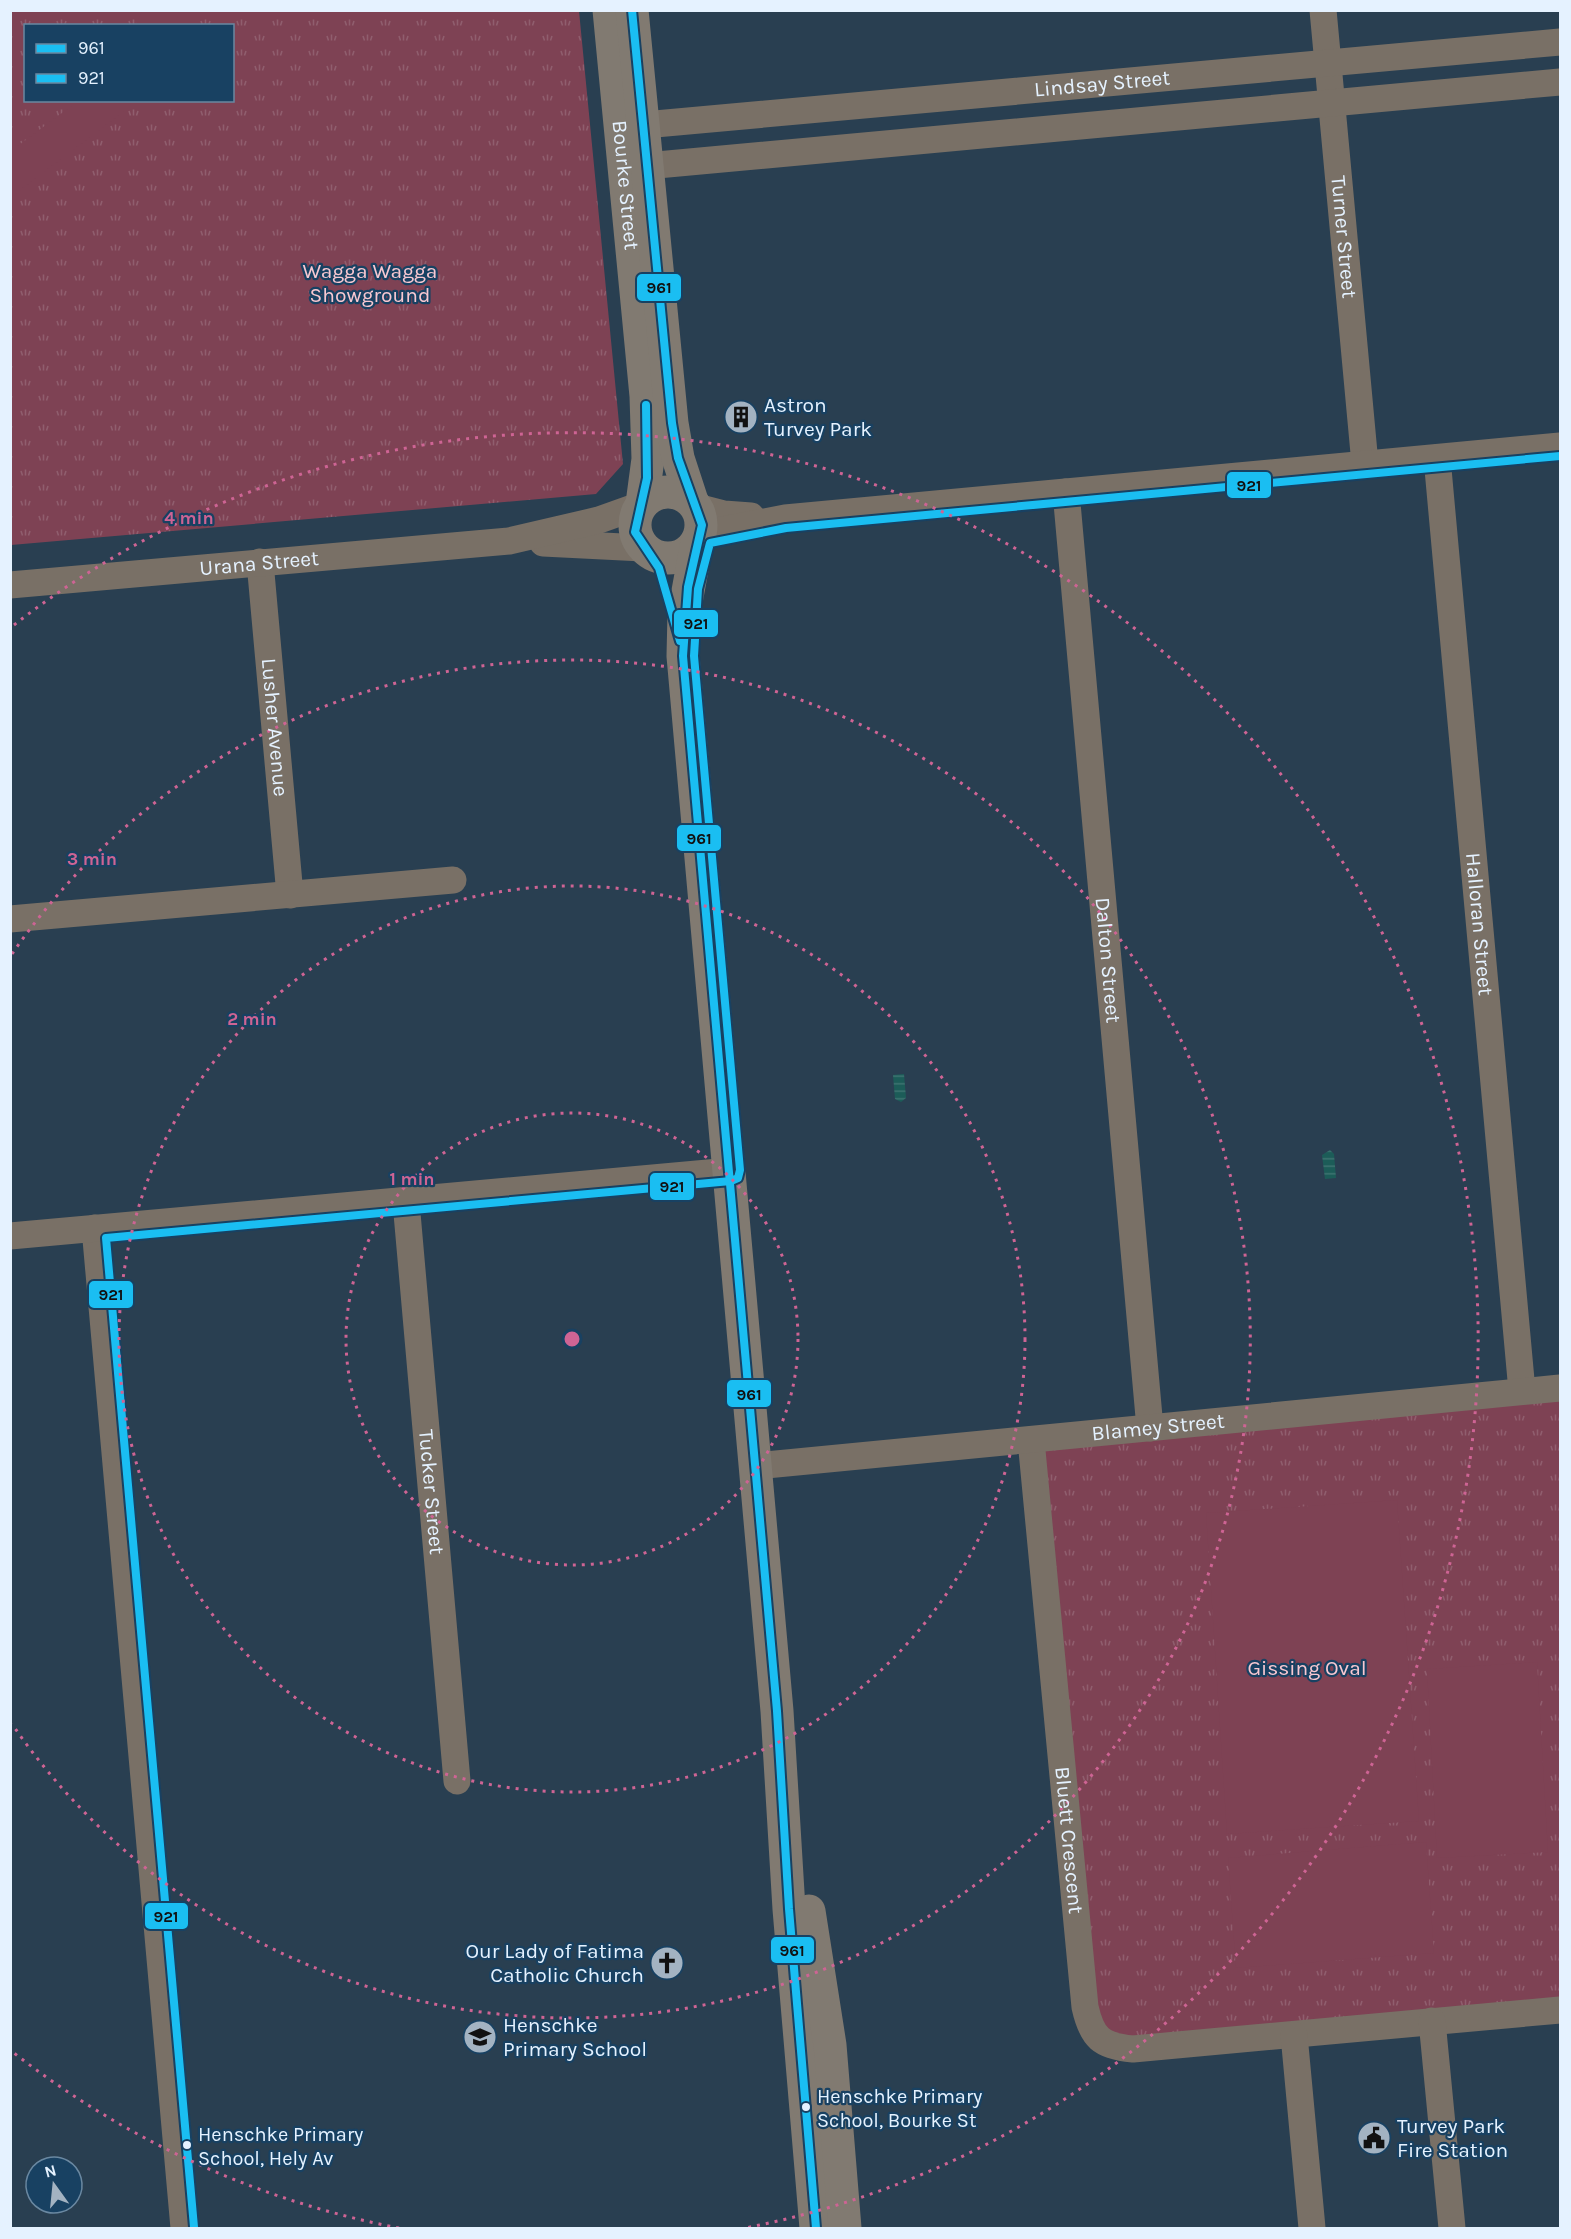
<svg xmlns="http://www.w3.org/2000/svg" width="1571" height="2239" font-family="Karla,sans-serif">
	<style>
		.park { fill: url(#park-tufts); fill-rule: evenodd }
		.garden { fill: #7e4254 }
		.water { fill: url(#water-rules) }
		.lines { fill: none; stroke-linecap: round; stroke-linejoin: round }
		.minor { stroke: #797066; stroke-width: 27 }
		.major { stroke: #817a71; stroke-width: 33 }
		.bus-1-casing { stroke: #184162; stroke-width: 12 }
		.bus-2-casing { stroke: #184162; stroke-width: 12 }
		.bus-1 { stroke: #1abef2; stroke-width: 8 }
		.bus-2 { stroke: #1abef2; stroke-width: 8 }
		.ring { fill: none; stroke: #ce6494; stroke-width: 3; stroke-dasharray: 3 6 }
		.bus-dot { fill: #e5f2ff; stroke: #184162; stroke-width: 2 }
		.labels { text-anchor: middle; stroke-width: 4.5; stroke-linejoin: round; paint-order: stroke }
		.bus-label { font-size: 20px; fill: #e5f2ff; stroke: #184162; text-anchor: start }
		.street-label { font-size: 21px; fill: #e5f2ff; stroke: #184162 }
		.park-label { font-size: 21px; fill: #f9c8d1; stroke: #184162 }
		.poi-label { font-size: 21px; fill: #e5f2ff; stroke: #184162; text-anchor: start }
		.centre { fill: #ce6494; stroke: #184162; stroke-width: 3 }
		.ring-label { font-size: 18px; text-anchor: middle; font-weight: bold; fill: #ce6494; stroke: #184162; stroke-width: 4.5; stroke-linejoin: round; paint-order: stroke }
		.line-badge { stroke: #184162; stroke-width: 2 }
		.pale-badge-label { font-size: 16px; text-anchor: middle; font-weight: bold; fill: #111 }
	</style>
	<defs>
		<pattern id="park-tufts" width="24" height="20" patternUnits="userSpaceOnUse" patternTransform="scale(1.5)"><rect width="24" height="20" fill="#7e4254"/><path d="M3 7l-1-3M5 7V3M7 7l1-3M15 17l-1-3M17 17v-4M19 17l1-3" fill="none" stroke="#905e6e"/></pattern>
		<pattern id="water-rules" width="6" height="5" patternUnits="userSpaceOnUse" patternTransform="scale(1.5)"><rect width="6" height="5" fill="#1c5c58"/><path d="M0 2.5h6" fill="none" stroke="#3d7471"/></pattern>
	</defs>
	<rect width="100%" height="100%" fill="#293f51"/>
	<g class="park">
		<path d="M11 11H579L623 464 596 494 11 545ZM26 26H232V100H26Z"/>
		<polygon points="1560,1388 1560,2010 1100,2040 1031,1440"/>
	</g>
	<g class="garden">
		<polygon points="142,11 142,10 179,11 175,25 135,25"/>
		<polygon points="78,101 132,101 123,112 11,197 11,151"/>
		<polygon points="1397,1500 1419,1821 1227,1834 1206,1513"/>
		<polygon points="1537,1662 1548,1852 1437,1858 1427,1669"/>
		<polygon points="1426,1842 1434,1953 1236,1968 1228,1858"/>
	</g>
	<g class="water">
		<polygon points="904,1074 906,1098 901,1102 895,1099 893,1075"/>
		<polygon points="1330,1150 1334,1154 1336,1178 1325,1179 1322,1155"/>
	</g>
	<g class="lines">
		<g class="minor">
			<path id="s1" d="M1323 10 1365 464"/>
			<path id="s2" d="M644 125 1560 42"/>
			<polyline points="646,166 1560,82"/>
			<path id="s3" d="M1437 458 1522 1391"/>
			<path id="s4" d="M1066 492 1150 1428"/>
			<polyline points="697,507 724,514 751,516"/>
			<polyline points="701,534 785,518 1560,446"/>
			<polyline points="543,543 643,548"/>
			<path id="s5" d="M260 562 290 895"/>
			<path id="s6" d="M10 585 509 541 599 520 641 505"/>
			<polyline points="10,919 453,880"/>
			<path id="s7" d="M406 1202 457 1781"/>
			<polyline points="95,1228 184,2228"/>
			<polyline points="10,1236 730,1171"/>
			<path id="s8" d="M1031 1440 1085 2007C1092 2038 1101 2046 1133 2049L1560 2010"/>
			<path id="s9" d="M756 1466 1560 1388"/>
			<polyline points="1432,2021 1452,2228"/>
			<polyline points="1294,2035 1312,2228"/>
		</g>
		<g class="major">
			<path id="s10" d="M609 10 646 396 648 459 642 504"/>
			<polyline points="632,10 672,423 678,458 692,501"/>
			<circle cx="668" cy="525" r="33"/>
			<polyline points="697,542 684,613 683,656 777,1711 789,1909 816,2228"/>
			<polyline points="809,1911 830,2045 845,2228"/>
		</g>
		<defs>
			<g id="bus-1">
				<polyline points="632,10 672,423 678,458 702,525 688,587 683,656 777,1711 789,1909 816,2228"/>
				<polyline points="646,405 647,478 635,532 659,568 680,641"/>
			</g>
			<polyline id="bus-2" points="194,2227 106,1238 731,1181 738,1178 740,1170 694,656 698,589 710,543 786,528 1560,456"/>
		</defs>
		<use href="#bus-1" class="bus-1-casing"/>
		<use href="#bus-2" class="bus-2-casing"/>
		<use href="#bus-1" class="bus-1"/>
		<use href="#bus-2" class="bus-2"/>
	</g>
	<g class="ring">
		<circle cx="572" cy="1339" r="226"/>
		<circle cx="572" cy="1339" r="453"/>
		<path d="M12 954A679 679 0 1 1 12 1724"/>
		<path d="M399 2228A906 906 0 0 1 14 2053M14 625A906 906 0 1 1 745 2228"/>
	</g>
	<defs>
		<symbol id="building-disc" viewBox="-11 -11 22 22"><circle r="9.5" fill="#a3b3c2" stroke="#184162"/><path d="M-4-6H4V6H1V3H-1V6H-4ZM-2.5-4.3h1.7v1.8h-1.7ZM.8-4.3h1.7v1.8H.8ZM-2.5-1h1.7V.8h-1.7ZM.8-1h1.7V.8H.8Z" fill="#111"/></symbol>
		<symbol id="church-disc" viewBox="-11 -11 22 22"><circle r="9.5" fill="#a3b3c2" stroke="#184162"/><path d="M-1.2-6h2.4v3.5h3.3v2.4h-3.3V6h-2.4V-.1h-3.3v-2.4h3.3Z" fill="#111"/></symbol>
		<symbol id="school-disc" viewBox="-11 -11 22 22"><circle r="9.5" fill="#a3b3c2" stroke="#184162"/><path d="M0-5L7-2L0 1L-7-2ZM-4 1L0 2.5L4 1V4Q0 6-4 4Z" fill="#111"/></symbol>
		<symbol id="civic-disc" viewBox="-11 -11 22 22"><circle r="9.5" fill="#a3b3c2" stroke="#184162"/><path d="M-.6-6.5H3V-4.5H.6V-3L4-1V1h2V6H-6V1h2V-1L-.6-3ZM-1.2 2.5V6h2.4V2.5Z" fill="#111"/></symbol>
	</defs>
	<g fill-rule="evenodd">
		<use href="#building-disc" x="722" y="398" width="38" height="38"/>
		<use href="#church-disc" x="648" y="1944" width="38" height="38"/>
		<use href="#school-disc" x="461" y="2018" width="38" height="38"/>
		<use href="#civic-disc" x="1355" y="2119" width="38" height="38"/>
	</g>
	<g class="bus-dot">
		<circle cx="806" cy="2107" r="5"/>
		<circle cx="187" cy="2145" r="5"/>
	</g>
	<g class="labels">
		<g class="bus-label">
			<text x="817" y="2103">Henschke Primary<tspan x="817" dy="24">School, Bourke St</tspan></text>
			<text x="198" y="2141">Henschke Primary<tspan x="198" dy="24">School, Hely Av</tspan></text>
		</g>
		<g class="street-label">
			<text dy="7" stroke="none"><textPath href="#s2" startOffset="460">Lindsay Street</textPath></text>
			<text dy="7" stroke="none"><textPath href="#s10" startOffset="176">Bourke Street</textPath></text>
			<text dy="7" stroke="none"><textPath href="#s1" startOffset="228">Turner Street</textPath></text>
			<text dy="7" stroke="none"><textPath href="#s6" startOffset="250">Urana Street</textPath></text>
			<text dy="7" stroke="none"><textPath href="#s5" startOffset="166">Lusher Avenue</textPath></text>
			<text dy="7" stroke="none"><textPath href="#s3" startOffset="468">Halloran Street</textPath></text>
			<text dy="7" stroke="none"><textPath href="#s4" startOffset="470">Dalton Street</textPath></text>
			<text dy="7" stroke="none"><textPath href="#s9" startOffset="404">Blamey Street</textPath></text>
			<text dy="7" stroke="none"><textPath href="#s7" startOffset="291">Tucker Street</textPath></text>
			<text dy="7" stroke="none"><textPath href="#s8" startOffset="402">Bluett Crescent</textPath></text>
		</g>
		<g class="park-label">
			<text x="370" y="278">Wagga Wagga<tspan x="370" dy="24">Showground</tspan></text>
			<text x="1307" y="1675">Gissing Oval</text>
		</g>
		<g class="poi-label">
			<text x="764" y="412">Astron<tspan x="764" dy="24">Turvey Park</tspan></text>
			<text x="644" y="1958" text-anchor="end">Our Lady of Fatima<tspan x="644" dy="24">Catholic Church</tspan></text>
			<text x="503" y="2032">Henschke<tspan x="503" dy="24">Primary School</tspan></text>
			<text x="1397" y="2133">Turvey Park<tspan x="1397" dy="24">Fire Station</tspan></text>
		</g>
	</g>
	<circle cx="572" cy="1339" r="9" class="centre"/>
	<g class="ring-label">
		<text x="189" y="524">4 min</text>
		<text x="92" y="865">3 min</text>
		<text x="252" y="1025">2 min</text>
		<text x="412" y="1185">1 min</text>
	</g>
	<g class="line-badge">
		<rect x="636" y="273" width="46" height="29" rx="6" fill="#1abef2"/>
		<rect x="1226" y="471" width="46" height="28" rx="6" fill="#1abef2"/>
		<rect x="673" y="609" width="46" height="29" rx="6" fill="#1abef2"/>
		<rect x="676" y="824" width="46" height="28" rx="6" fill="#1abef2"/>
		<rect x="649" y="1172" width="46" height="29" rx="6" fill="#1abef2"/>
		<rect x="88" y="1280" width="46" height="29" rx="6" fill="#1abef2"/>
		<rect x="726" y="1379" width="46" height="29" rx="6" fill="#1abef2"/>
		<rect x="144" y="1902" width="45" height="28" rx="6" fill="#1abef2"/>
		<rect x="770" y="1936" width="45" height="28" rx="6" fill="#1abef2"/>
	</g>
	<g class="pale-badge-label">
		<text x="659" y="293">961</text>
		<text x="1249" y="491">921</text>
		<text x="696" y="629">921</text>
		<text x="699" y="844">961</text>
		<text x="672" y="1192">921</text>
		<text x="111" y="1300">921</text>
		<text x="749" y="1400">961</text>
		<text x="166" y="1922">921</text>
		<text x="792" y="1956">961</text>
	</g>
	<rect width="1571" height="2239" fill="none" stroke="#e5f2ff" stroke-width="24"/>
	<rect x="24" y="24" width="210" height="78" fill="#184162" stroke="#6a88a1" stroke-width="1.5"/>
	<rect x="36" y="44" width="30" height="9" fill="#1abef2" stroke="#6a88a1" stroke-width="1.5"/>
	<text x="78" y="54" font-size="18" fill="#e5f2ff">961</text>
	<rect x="36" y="74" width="30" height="9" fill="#1abef2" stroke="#6a88a1" stroke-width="1.5"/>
	<text x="78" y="84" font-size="18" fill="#e5f2ff">921</text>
	<g transform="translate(54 2185) rotate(345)"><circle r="28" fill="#184162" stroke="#6a88a1" stroke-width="1.5"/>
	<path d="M0-4.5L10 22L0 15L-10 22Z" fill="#a3b3c2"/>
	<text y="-9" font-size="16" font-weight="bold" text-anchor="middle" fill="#e5f2ff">N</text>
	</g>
</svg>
